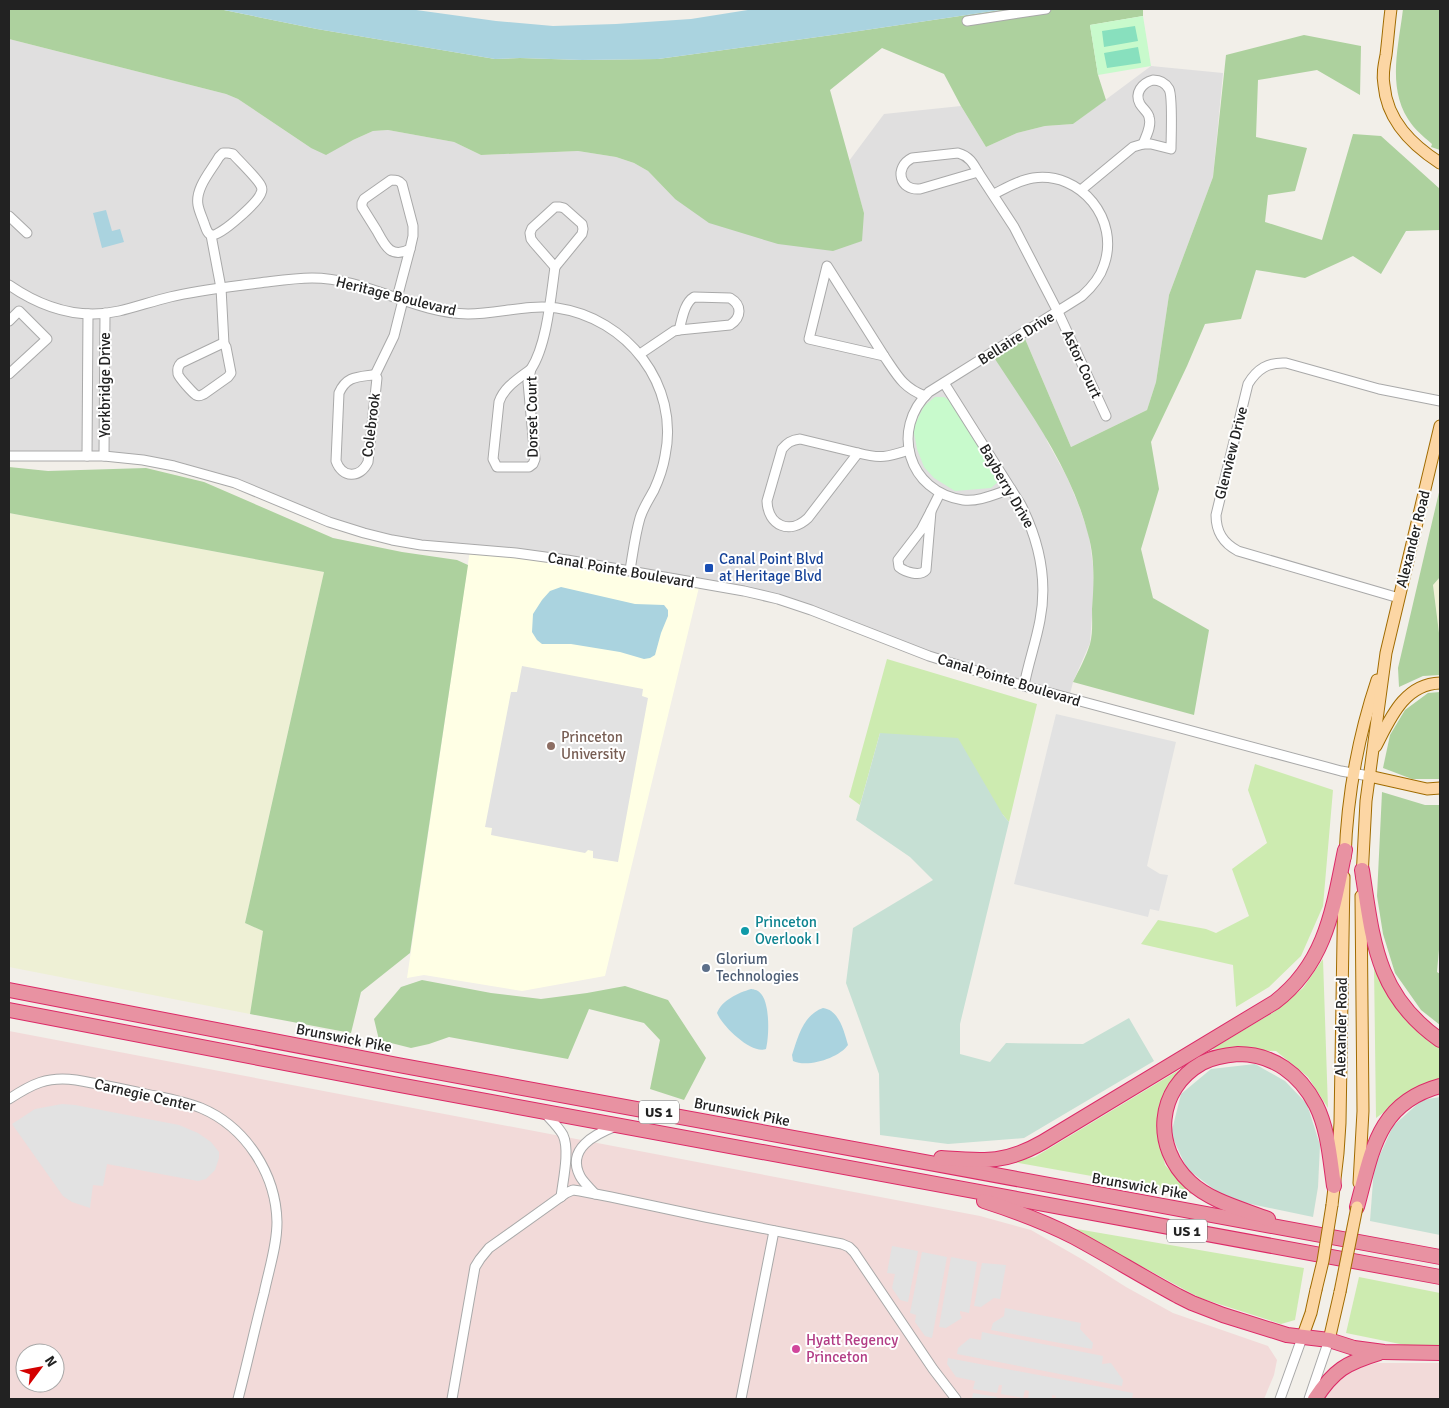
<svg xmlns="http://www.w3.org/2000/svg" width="1449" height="1408" font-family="Signika,sans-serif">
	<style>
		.residential { fill: #e0dfdf }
		.commercial { fill: #f2dad9; fill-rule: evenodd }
		.education { fill: #ffffe5 }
		.farmland { fill: #eef0d5 }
		.grass { fill: #cdebb0 }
		.forest { fill: #add19e }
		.wetland { fill: #c6e0d4 }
		.park { fill: #c8facc }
		.pitch { fill: #88e0be }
		.parking { fill: #e2e2e2 }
		.water { fill: #aad3df }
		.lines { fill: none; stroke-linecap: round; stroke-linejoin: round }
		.minor-casing { stroke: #a9a9a9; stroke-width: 11 }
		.major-casing { stroke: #a06b00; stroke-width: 13 }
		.highway-casing { stroke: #dc2a67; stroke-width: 16 }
		.minor { stroke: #fff; stroke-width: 9 }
		.major { stroke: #fcd6a4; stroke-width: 11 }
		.highway { stroke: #e892a2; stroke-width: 14 }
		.major-bridge-casing { stroke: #a06b00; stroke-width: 13; stroke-linecap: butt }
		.major-bridge { stroke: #fcd6a4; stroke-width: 11 }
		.transit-dot { fill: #1a4fb4; stroke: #fff; stroke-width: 2 }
		.education-dot { fill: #8d6e63; stroke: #fff; stroke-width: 2 }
		.culture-dot { fill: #0f9aa8; stroke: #fff; stroke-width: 2 }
		.service-dot { fill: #5c6f8a; stroke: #fff; stroke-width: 2 }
		.hotel-dot { fill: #d1479c; stroke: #fff; stroke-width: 2 }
		.labels { text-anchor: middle; stroke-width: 4; stroke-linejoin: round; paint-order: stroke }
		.shield { fill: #fff; stroke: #646464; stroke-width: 1 }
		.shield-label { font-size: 14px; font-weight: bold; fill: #222 }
		.street-label { font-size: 15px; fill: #222; stroke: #fff }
		.transit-label { font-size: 15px; fill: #164399; stroke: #fff; text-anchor: start }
		.education-label { font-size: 15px; fill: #785e54; stroke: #fff; text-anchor: start }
		.culture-label { font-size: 15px; fill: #0d838f; stroke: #fff; text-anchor: start }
		.service-label { font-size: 15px; fill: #4e5e75; stroke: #fff; text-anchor: start }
		.hotel-label { font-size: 15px; fill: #b23c85; stroke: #fff; text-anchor: start }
	</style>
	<rect width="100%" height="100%" fill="#f2efe9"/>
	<polygon class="residential" points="9,39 226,94 238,99 311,148 353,140 373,131 388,130 454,142 481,155 578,151 616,157 634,163 648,171 675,199 864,213 849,161 884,114 961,106 986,147 1017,133 1045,126 1073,124 1151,66 1223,73 1213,177 1169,295 1156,382 1147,410 1071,447 1023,334 1047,441 1067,477 1079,506 1089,535 1093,566 1094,588 1090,643 1073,682 1069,698 1024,686 778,599 364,533 235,483 143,460 9,456"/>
	<g class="commercial">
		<path d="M9 1031 980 1216 1031 1230 1085 1261 1126 1287 1173 1313 1268 1346 1277 1360 1274 1375 1264 1399H9ZM25 1353H55V1383H25Z"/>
		<polygon points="1376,1363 1440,1363 1440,1399 1324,1399 1326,1394 1340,1378 1356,1369"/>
	</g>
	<polygon class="education" points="470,550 700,583 605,976 522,991 424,975 407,978"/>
	<g class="farmland">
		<polygon points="9,513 324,572 245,923 263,931 250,1014 9,967"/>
		<polygon points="1440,577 1440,634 1439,633 1433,585"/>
	</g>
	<g class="grass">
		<polygon points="887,659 1037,704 1009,822 1003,815 880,733 860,805 849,797"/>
		<polygon points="1255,764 1333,790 1323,906 1301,956 1269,987 1236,1007 1233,965 1141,944 1158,920 1206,929 1216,933 1249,916 1232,869 1267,843 1248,790"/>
		<polygon points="1323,959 1328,1108 1308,1077 1276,1051 1212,1049 1274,1012 1303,988"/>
		<polygon points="1374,965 1421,1034 1440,1045 1440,1084 1418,1087 1376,1118"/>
		<polygon points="1179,1070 1157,1123 1165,1165 1192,1194 1013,1162 1035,1157"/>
		<polygon points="1071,1228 1304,1268 1295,1320 1281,1324 1200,1298"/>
		<polygon points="1359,1277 1440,1293 1440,1345 1405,1345 1346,1333"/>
	</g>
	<g class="forest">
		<polygon points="9,9 219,9 317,29 495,59 520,58 582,60 658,59 832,35 1007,9 1143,9 1143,16 1090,25 1098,75 1106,100 1073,124 1045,126 1017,133 986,147 961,106 944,74 882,48 830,90 864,213 862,241 833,251 778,244 709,223 675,199 648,171 634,163 616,157 578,151 481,155 454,142 388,130 373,131 353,140 326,155 311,148 238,99 226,94 9,39"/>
		<path d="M1403 9H1440V150L1431 147 1432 144C1423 136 1414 129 1408 119 1387 86 1399 44 1403 9Z"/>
		<path d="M1304 35 1361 46 1360 95 1317 70 1258 80 1256 137 1307 148 1295 191 1268 195 1265 222 1322 240 1353 134 1381 136 1440 189V230L1406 231 1381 274 1353 256 1305 278 1256 270 1241 319 1205 324 1187 366 1151 442 1159 489 1141 549 1153 598 1209 630 1194 715 1073 682C1079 670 1086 657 1090 644 1093 633 1092 620 1092 609 1094 584 1095 558 1088 534 1071 467 1028 410 991 353L1023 334 1071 447 1147 410 1156 382 1169 295 1213 177 1226 55Z"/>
		<polygon points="9,467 48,471 146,468 204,482 333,538 402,552 457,560 468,565 410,953 361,992 351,1033 250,1014 263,931 245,923 324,572 9,513"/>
		<polygon points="1440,488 1440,577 1433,585 1439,633 1440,634 1440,675 1423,676 1399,687 1398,668"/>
		<polygon points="1440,692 1440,779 1412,779 1383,768 1390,735 1405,710 1428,693"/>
		<polygon points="1382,792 1425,805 1440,805 1440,938 1437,972 1440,974 1440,1025 1421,1010 1395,973 1383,934 1377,896"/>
		<polygon points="422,980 491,993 541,999 587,993 625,986 668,1000 706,1058 684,1100 650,1089 660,1040 644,1023 589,1009 568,1059 449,1037 429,1044 411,1048 379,1040 374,1019 401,987"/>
	</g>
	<g class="wetland">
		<polygon points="880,733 958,738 1003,815 1009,822 960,1024 960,1054 990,1062 1006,1043 1083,1044 1129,1018 1154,1061 1024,1138 948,1144 880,1135 879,1074 846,983 853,928 933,880 910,857 856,820"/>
		<polygon points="1255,1064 1285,1081 1307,1104 1320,1145 1318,1187 1313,1217 1227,1199 1187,1169 1171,1134 1181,1094 1211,1069"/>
		<polygon points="1440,1097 1440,1235 1370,1221 1374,1168 1393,1126 1422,1100"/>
	</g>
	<g class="park">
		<polygon points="1143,16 1151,66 1098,75 1090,25"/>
		<polygon points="935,397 944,397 949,400 996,473 999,481 991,488 955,491 934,478 924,467 917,449 913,428 924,406"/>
	</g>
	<g class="pitch">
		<polygon points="1135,26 1138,41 1104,47 1102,31"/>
		<polygon points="1138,47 1141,63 1107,68 1104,53"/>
	</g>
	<g class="parking">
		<polygon points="522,666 643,689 642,696 648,698 618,862 593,858 593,851 588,850 585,853 491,835 492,828 485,827 511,692 517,692"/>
		<polygon points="1056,714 1176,742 1147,866 1160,874 1168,875 1159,911 1150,909 1148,917 1014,884"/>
		<polygon points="62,1104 75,1105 179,1125 198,1133 211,1142 219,1152 219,1158 215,1170 206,1179 198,1181 107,1164 103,1186 93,1185 90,1208 72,1202 63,1196 12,1124 35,1109"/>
		<polygon points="892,1246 918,1251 908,1302 900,1300 892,1288 895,1274 887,1273"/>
		<polygon points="922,1252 947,1257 932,1338 925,1336 915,1322 916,1315 910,1313"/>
		<polygon points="951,1257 977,1262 969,1313 960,1311 960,1314 962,1318 946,1328 939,1327"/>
		<polygon points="982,1263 1006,1265 1000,1299 994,1298 981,1307 974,1306"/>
		<polygon points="1005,1308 1081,1323 1080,1329 1093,1343 1092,1349 991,1330 993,1323 1004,1316"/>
		<polygon points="982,1332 1103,1356 1102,1364 1111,1363 1123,1380 1122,1386 957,1354 958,1348 970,1338 981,1340"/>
		<polygon points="948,1358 1133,1393 1132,1399 1055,1399 1056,1396 1052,1395 1052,1399 1028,1399 1029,1391 1025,1390 1023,1398 1001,1394 1002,1385 999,1385 997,1393 973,1389 975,1381 956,1377 947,1364"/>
		<polygon points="973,1393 997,1397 996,1399 972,1399"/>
	</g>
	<g class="water">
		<polygon points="219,9 409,9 496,21 553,26 616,24 691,19 754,9 1007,9 832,35 658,59 582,60 520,58 495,59 317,29"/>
		<polygon points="106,210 112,231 120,229 124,242 102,248 93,213"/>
		<polygon points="561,587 635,604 664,605 668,610 668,616 661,633 655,655 650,658 644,659 620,652 571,644 542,644 537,640 532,632 533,614 542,600 550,591"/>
		<path d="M751 989C752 989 757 990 758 991 771 999 769 1037 766 1049 752 1055 722 1026 717 1013 722 1000 738 993 751 989Z"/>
		<path d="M823 1008C839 1010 844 1031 848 1045 839 1058 808 1068 793 1061L792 1055C798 1037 803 1015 823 1008Z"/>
	</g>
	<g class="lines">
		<defs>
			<g id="minor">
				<polyline points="967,21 1046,9"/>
				<path d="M1153 80C1160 80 1165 82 1169 89 1173 96 1171 138 1171 149L1151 144H1143C1146 136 1152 126 1149 117 1148 112 1143 109 1140 104 1134 93 1142 83 1153 80Z"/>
				<path d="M223 153H228L233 154C239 161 258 179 261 186 262 188 262 191 261 193 258 202 221 236 212 235 207 234 206 228 204 223 202 217 199 211 198 205 195 188 211 171 219 157Z"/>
				<path d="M958 153C969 156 973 163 978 172L920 189C899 191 894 167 912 158Z"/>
				<polyline points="978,172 1014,227 1058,312 1106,416"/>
				<path d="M391 180C396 180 399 180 402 184L413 226V236L410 249C391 259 385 246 377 231 372 223 367 215 362 207V203L364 199Z"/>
				<polyline points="1081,190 1133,147 1143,144"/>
				<path d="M994 194C1006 188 1019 180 1033 178 1081 171 1120 220 1104 265 1100 278 1092 287 1082 296L929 392C890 429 908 492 963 500 979 502 995 494 1011 489"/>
				<polygon points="555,207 560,207 564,208 582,224 583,229 582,234 555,267 534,243 531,239 530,233 532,228"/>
				<polyline points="9,216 27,233"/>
				<polyline points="211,235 221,288 224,344"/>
				<polygon points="827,266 884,356 809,339"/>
				<path d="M9 285C41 307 79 320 119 311 136 307 153 301 170 297 199 290 229 287 259 283 276 281 294 278 312 278 366 278 414 313 468 314 498 314 527 304 557 308 627 318 680 385 665 456 663 468 659 479 654 490 649 499 643 508 640 518 635 535 633 553 630 570"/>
				<path d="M694 297 730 298C742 305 742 317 730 325L679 330C682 320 684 303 694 297Z"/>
				<polyline points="397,298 410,249"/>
				<polyline points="9,321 19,311 47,339 9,374"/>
				<path d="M221 344H224L226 347 231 373 228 377 204 394C201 395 200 397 196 395 193 393 179 378 178 374 177 369 178 366 181 363Z"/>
				<polyline points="640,354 674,331 679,330"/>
				<path d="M884 356C897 375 903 388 925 396"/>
				<path d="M531 369 528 382 535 459 533 464 529 467H497L493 459 499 402C504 387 518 379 531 369Z"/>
				<path d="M531 369C547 345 551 295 555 267"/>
				<path d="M372 375H375L377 378 368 462C360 479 342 478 336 461L339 393C346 377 356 377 372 375Z"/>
				<polyline points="375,375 394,336 403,300"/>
				<path d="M944 383 1021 505C1039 541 1048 579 1040 620 1036 642 1028 664 1024 686"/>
				<path d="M800 439 858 453 808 518C790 535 768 526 767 501L782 449C787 443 791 440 800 439Z"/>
				<path d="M858 453C881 459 887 457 909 450"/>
				<polyline points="9,456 104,456 143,460 174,466 235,483 329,522 364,533 392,540 421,545 516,553 567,560 744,591 778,599 811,610 929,656 1024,686 1341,771 1369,776"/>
				<polyline points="87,456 88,314"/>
				<polyline points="104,456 105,313"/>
				<path d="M931 511 926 570C920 577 905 572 899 567L898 560 921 530Z"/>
				<polyline points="931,511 940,493"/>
				<path d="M1399 598 1238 551C1223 543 1216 532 1216 515L1248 384C1257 369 1268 362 1286 363L1379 389 1440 401"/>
				<path d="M9 1099C32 1084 47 1076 76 1080 99 1084 123 1089 146 1094 165 1098 184 1101 201 1108 246 1127 276 1174 277 1222 277 1246 269 1269 264 1293 255 1328 247 1364 238 1399"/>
				<path d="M543 1111C550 1119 558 1126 563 1135 570 1150 563 1180 561 1197"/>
				<path d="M595 1194C590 1188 583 1182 580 1176 566 1149 595 1134 616 1126"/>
				<polyline points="452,1399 475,1267 480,1259 489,1248 566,1193 573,1190 580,1191 611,1197 705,1217 842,1244 849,1247 854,1252 933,1369 956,1399"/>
				<polyline points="741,1399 774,1231"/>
				<polyline points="1280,1399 1302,1338"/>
				<polyline points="1309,1399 1329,1340"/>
			</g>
			<g id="major">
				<path d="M1391 9C1389 24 1388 39 1386 55 1384 65 1382 75 1384 85 1387 121 1412 145 1440 163"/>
				<path d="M1376 746C1390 719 1404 684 1440 683"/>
				<polyline points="1369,776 1427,789 1440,788"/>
				<path d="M1345 858C1347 798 1358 737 1377 680"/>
				<polyline points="1362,878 1366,801 1386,653 1440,426"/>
				<polyline points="1359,1183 1363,1111 1361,896"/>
				<polyline points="1332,1205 1338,1153 1340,1123 1344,877"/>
				<polyline points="1302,1338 1311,1313 1316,1290"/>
				<polyline points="1329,1340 1340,1292"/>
			</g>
			<g id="highway">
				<path d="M1362 870C1373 941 1376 995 1440 1040"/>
				<polyline points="9,990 398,1065 1440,1257"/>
				<polyline points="9,1010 394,1084 1440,1277"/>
				<path d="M941 1158C983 1161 1005 1164 1043 1142L1275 1002C1326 963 1333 909 1345 850"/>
				<path d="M984 1201C1015 1211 1045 1222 1074 1237 1109 1256 1143 1277 1178 1296L1192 1303 1223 1315 1287 1335 1329 1340 1354 1348 1384 1352 1440 1353"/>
				<path d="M1357 1207C1372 1152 1377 1103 1440 1086"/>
				<path d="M1268 1219C1242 1209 1210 1201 1190 1182 1152 1147 1156 1089 1202 1063 1213 1057 1226 1055 1238 1054 1273 1054 1300 1074 1316 1105 1328 1129 1330 1158 1334 1186"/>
				<path d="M1315 1399C1334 1370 1346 1363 1379 1353"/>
			</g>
		</defs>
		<use href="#minor" class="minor-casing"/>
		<use href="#major" class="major-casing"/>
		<use href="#highway" class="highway-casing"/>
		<use href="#minor" class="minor"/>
		<use href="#major" class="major"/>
		<use href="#highway" class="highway"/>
		<defs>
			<g id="major-bridge">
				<polyline points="1316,1290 1323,1261 1332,1205"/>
				<polyline points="1340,1292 1357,1207"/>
			</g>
		</defs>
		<use href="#major-bridge" class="major-bridge-casing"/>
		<use href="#major-bridge" class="major-bridge"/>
	</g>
	<rect class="transit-dot" x="704" y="563" width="10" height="10" rx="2.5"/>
	<circle class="education-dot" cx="551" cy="746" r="5"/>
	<circle class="culture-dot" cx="745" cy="931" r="5"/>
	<circle class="service-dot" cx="706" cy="968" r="5"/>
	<circle class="hotel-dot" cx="796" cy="1349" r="5"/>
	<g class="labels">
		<g class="shield">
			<rect x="639" y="1100.5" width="40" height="23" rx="4"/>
			<rect x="1167" y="1219.5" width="40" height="23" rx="4"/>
		</g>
		<g class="shield-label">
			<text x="659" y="1117">US 1</text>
			<text x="1187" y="1236">US 1</text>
		</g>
		<g class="street-label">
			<text transform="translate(396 296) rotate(14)" y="5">Heritage Boulevard</text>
			<text transform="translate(1016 338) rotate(-32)" y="5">Bellaire Drive</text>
			<text transform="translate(1082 364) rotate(65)" y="5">Astor Court</text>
			<text transform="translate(105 385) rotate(-90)" y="5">Yorkbridge Drive</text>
			<text transform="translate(532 417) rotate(-91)" y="5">Dorset Court</text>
			<text transform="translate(371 425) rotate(-83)" y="5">Colebrook</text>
			<text transform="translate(1231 453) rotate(-76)" y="5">Glenview Drive</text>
			<text transform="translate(1007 486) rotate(60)" y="5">Bayberry Drive</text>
			<text transform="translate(1413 539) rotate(-76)" y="5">Alexander Road</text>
			<text transform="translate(621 570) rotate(10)" y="5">Canal Pointe Boulevard</text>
			<text transform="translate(1009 680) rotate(17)" y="5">Canal Pointe Boulevard</text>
			<text transform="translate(1341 1027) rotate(-89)" y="5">Alexander Road</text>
			<text transform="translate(344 1038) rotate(11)" y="5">Brunswick Pike</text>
			<text transform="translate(145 1095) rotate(13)" y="5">Carnegie Center</text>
			<text transform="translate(742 1112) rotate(11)" y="5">Brunswick Pike</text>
			<text transform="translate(1140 1186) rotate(10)" y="5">Brunswick Pike</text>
		</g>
		<g class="transit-label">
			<text x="719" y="564">Canal Point Blvd<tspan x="719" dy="17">at Heritage Blvd</tspan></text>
		</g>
		<g class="education-label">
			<text x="561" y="742">Princeton<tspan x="561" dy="17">University</tspan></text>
		</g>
		<g class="culture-label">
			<text x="755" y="927">Princeton<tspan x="755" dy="17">Overlook I</tspan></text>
		</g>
		<g class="service-label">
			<text x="716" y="964">Glorium<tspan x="716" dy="17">Technologies</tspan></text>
		</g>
		<g class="hotel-label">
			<text x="806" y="1345">Hyatt Regency<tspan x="806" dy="17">Princeton</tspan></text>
		</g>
	</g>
	<rect width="1449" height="1408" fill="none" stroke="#222222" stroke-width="20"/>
	<g transform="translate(40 1368) rotate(58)"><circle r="24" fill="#ffffff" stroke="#a7a7a7"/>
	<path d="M0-4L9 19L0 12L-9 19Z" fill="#d40000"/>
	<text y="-8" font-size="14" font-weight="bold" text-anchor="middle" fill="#222222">N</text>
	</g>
</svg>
